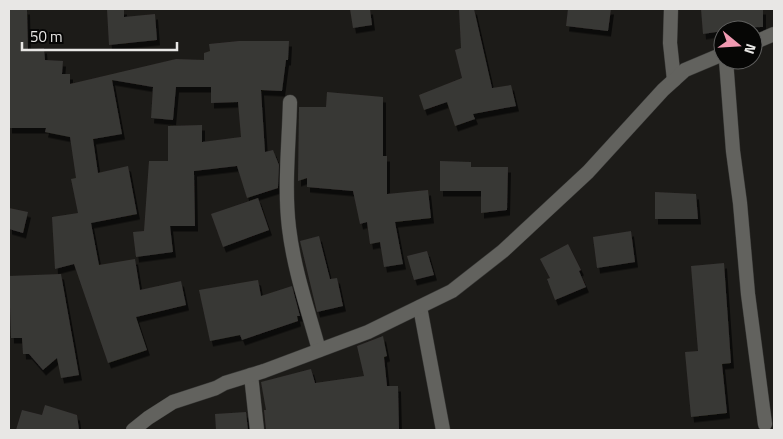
<svg xmlns="http://www.w3.org/2000/svg" width="783" height="439" font-family="'Titillium Web',sans-serif">
	<style>
		.building { fill: #393735; filter: url(#shadow) }
		.lines { fill: none; stroke-linecap: round; stroke-linejoin: round }
		.minor-casing { stroke: #383836; stroke-width: 15 }
		.minor { stroke: #62625e; stroke-width: 14 }
	</style>
	<defs>
		<filter id="shadow"><feDropShadow dx="3" dy="5.5" stdDeviation="0" flood-color="#0009"/></filter>
	</defs>
	<rect width="100%" height="100%" fill="#1c1b18"/>
	<g class="building">
		<polygon points="9,9 27,9 28,49 44,48 45,60 63,61 62,74 70,74 70,84 176,59 204,60 204,53 210,51 209,44 239,41 289,41 288,60 286,60 282,91 261,90 265,152 273,150 279,165 278,188 247,198 237,166 194,171 195,226 170,226 173,252 136,257 133,232 144,231 149,161 168,161 168,126 202,125 202,142 241,137 238,102 211,103 211,87 176,87 173,120 151,118 153,87 112,80 122,134 93,139 98,173 128,166 137,214 91,223 99,265 135,259 140,290 181,281 186,305 136,317 147,350 108,363 74,264 55,269 52,217 78,213 71,179 76,178 70,137 45,132 46,128 9,128"/>
		<polygon points="107,9 124,9 124,17 155,14 157,40 109,45"/>
		<polygon points="350,9 370,9 372,25 353,28"/>
		<polygon points="459,9 474,9 492,88 511,85 516,106 473,114 475,119 455,126 447,102 424,110 419,95 462,78 455,50 461,48"/>
		<polygon points="568,9 611,9 608,31 566,26"/>
		<polygon points="701,9 763,9 763,27 725,28 723,31 703,34"/>
		<polygon points="327,92 383,97 383,156 387,156 387,194 428,190 431,218 395,222 403,264 384,267 380,242 370,244 367,222 360,224 353,191 307,187 307,178 298,181 299,107 326,107"/>
		<polygon points="440,161 471,162 471,167 508,167 507,210 481,213 481,191 440,191"/>
		<polygon points="655,192 696,194 698,219 655,219"/>
		<polygon points="258,198 269,230 223,247 211,214"/>
		<polygon points="9,208 28,212 23,233 9,229"/>
		<polygon points="631,231 635,262 597,268 593,237"/>
		<polygon points="319,236 330,279 337,278 343,306 317,312 300,241"/>
		<polygon points="568,244 581,270 579,271 586,287 555,300 547,279 550,278 540,259"/>
		<polygon points="427,251 434,275 414,280 407,256"/>
		<polygon points="724,263 731,363 722,364 727,413 691,417 685,352 698,351 691,266"/>
		<polygon points="61,274 79,375 61,378 57,358 43,370 29,354 23,354 22,338 11,338 9,276"/>
		<polygon points="258,280 261,296 292,286 300,316 297,316 298,321 242,340 240,335 210,341 199,290"/>
		<polygon points="383,336 387,356 384,357 387,386 398,386 399,430 266,430 264,410 266,410 261,382 311,369 315,383 364,376 357,346"/>
		<polygon points="45,405 77,415 79,430 16,430 22,410 42,415"/>
		<polygon points="246,412 248,430 216,430 215,414"/>
	</g>
	<g class="lines">
		<defs>
			<g id="minor">
				<polyline points="671,9 670,43 674,80"/>
				<polyline points="753,43 774,34"/>
				<polyline points="726,60 733,151 740,203 748,294 765,424"/>
				<path d="M290 102C289 144 284 187 289 228 294 270 308 310 319 350"/>
				<polyline points="420,307 443,430"/>
				<polyline points="251,375 257,430"/>
				<polyline points="133,430 148,418 173,402 216,388 225,383 264,371 368,332 452,291 503,251 588,172 663,90 685,70 723,54"/>
			</g>
		</defs>
		<use href="#minor" class="minor-casing"/>
		<use href="#minor" class="minor"/>
	</g>
	<rect width="783" height="439" fill="none" stroke="#e8e7e5" stroke-width="20"/>
	<g transform="translate(738 45) rotate(108)"><circle r="24" fill="#060605" stroke="#60605f"/>
	<path d="M0-4L9 19L0 12L-9 19Z" fill="#f19ab2"/>
	<text y="-8" font-size="14" font-weight="bold" text-anchor="middle" fill="#e8e7e5">N</text>
	</g>
	<path d="M22 42v8h155v-8" fill="none" stroke="#e8e7e5" stroke-width="2.5"/>
	<text x="30" y="42" font-size="15" fill="#e8e7e5" stroke="#060605" stroke-width="4" paint-order="stroke">50 m</text>
</svg>
